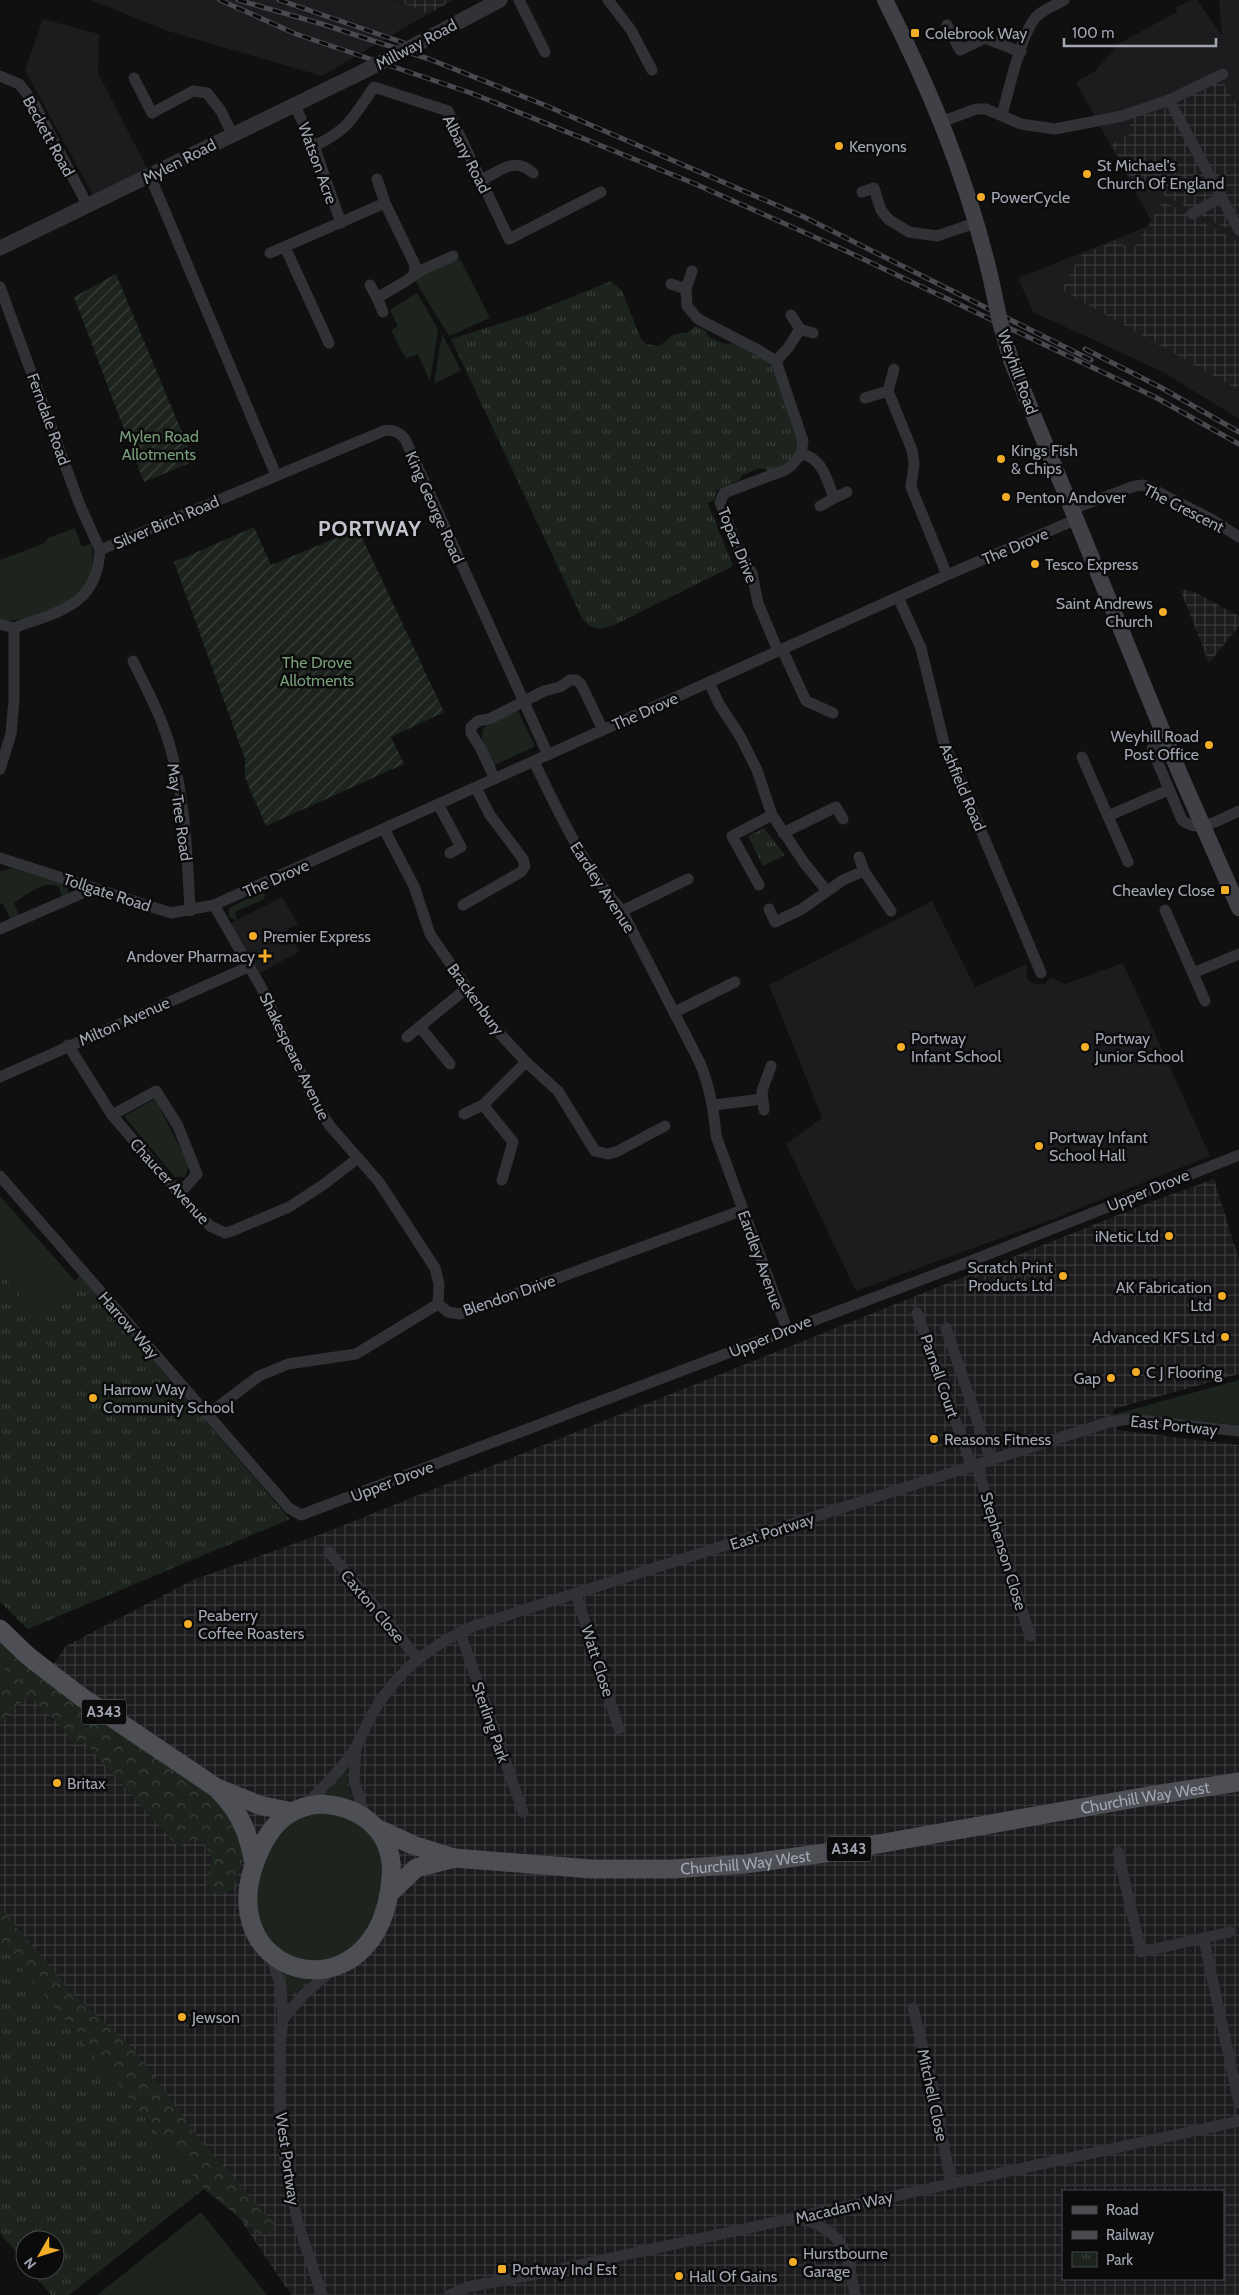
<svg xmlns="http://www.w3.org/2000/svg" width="1239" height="2295" font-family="Cabin,sans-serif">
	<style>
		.built { fill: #1c1c1e }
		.industrial { fill: url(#industrial-grid); fill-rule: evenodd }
		.grass { fill: #1c241d }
		.forest { fill: url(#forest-crowns) }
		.park { fill: url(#park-tufts) }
		.garden { fill: url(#garden-furrows) }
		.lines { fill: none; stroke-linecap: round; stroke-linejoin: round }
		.minor { stroke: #313236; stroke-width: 11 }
		.tertiary { stroke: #313236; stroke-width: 15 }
		.secondary { stroke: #3f4146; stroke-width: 16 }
		.primary { stroke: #4d4f55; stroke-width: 19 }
		.rail-casing { stroke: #484a4f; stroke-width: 5 }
		.rail { stroke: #0b0b0c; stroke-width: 3; stroke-dasharray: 9; stroke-linecap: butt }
		.tertiary-bridge { stroke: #313236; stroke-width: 15 }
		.secondary-bridge { stroke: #3f4146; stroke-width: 16 }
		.poi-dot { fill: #f3ad26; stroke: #0b0b0c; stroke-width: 2 }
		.labels { text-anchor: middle; stroke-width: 5; stroke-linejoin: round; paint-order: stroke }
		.shield { fill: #0b0b0c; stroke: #747880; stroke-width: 1 }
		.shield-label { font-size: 15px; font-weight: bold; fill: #a1a6b2 }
		.poi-label { font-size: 16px; fill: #a1a6b2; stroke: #0b0b0c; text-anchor: start }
		.street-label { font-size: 16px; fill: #a1a6b2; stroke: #0b0b0c }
		.park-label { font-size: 16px; fill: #779e79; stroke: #0b0b0c }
		.district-label { font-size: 21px; font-weight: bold; letter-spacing: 1px; fill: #c2c5cf; stroke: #0b0b0c }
	</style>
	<defs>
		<pattern id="industrial-grid" width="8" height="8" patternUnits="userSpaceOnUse" patternTransform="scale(1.25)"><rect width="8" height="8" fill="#1c1c1e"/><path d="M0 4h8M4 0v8" fill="none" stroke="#3a3a3c"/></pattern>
		<pattern id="forest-crowns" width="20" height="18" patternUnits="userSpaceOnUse" patternTransform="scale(1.25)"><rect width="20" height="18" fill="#1c241d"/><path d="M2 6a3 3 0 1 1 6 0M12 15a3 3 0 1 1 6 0" fill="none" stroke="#3a413b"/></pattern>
		<pattern id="park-tufts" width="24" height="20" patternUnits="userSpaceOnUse" patternTransform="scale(1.25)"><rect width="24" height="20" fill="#1c241d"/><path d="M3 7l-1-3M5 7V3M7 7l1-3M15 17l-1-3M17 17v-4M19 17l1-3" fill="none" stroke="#3a413b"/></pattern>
		<pattern id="garden-furrows" width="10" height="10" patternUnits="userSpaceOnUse" patternTransform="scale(1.25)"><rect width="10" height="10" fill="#1c241d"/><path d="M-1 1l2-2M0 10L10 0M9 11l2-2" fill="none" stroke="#3a413b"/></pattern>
	</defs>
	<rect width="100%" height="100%" fill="#101011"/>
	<g class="built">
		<polygon points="91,0 393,0 428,14 322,76 168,31"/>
		<polygon points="1192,0 1197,0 1222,36 1219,0 1239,0 1239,419 1163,372 1033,312 1018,278 1153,224 1076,82 1095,71 1120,43 1177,12 1176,7"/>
		<polygon points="43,19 99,34 98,73 150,174 95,199 25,70"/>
		<polygon points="282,897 298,925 287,929 300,951 260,973 229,924"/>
		<polygon points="932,901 975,987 1027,964 1027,979 1031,983 1038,984 1045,984 1050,977 1065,984 1123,963 1210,1156 1053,1219 856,1291 786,1144 822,1118 769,985"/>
	</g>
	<g class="industrial">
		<polygon points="395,0 453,0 428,14"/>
		<polygon points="1221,79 1239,109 1239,236 1128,175 1112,144 1134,132 1127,119 1172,106"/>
		<polygon points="1163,201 1239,242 1239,390 1062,290 1080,256 1116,241 1133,250"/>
		<polygon points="1180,589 1192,591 1239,616 1239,626 1209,663"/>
		<path d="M1214 1179 1239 1260V1374L1113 1409 1117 1430 1239 1445V2295H291L200 2159 0 1921V1715L39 1686 66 1646 193 1580 324 1533 1148 1203ZM1063 2191H1223V2279H1063Z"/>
	</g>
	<g class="grass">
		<polygon points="460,259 490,318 449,336 416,282 422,274"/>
		<polygon points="417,293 438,329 430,381 418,354 406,359 391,330 398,326 390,310"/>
		<polygon points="442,334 461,370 434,384"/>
		<path d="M75 528 82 547 91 544C97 567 87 592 66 603 58 607 49 609 41 612 26 618 16 623 0 619V560L45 543 48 538Z"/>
		<path d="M517 709 534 744V747L492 766C475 724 478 728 517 709Z"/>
		<path d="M13 868 64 884 68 889V896L63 900 59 887C45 879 26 895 14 903L20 918 12 922 3 904H0V871Z"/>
		<polygon points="261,892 265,894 263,900 235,912 237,919 236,920 229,917 229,908"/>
		<polygon points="155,1099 189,1165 185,1177 175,1177 124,1116"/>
		<polygon points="0,1196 75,1281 37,1315 0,1272"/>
		<polygon points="1239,1380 1239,1425 1138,1415 1090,1421"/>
		<polygon points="0,1639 17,1656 0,1675"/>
		<polygon points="345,1769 348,1770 346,1782 353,1802 323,1796 337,1782"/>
		<polygon points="323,1810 362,1823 382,1852 385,1865 374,1913 362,1939 332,1960 302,1962 269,1943 253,1904 266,1851 293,1819"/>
		<polygon points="282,1968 314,1976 289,1997 286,1978"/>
		<polygon points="201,2212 267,2295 97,2295 111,2284"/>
	</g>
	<g class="forest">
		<polygon points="17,1656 174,1768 225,1807 241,1835 243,1859 233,1889 222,1894 212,1892 206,1884 212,1857 205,1845 195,1838 178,1847 82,1740 75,1745 48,1712 45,1714 31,1696 19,1704 0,1724 0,1675"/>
		<polygon points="0,1907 71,1992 132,2047 199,2138 274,2224 274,2234 261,2235 204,2189 0,1942"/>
	</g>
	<g class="park">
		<path d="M611 281 622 291 641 339 646 344 658 346C672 339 668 333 686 333L696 326 706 331 709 337 725 344 732 343 767 361 776 372 799 438 797 452 789 463 769 471 760 468 741 476 740 480 717 490 714 500 708 503 733 566 614 625C600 631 589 630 581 616L451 339 530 314Z"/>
		<polygon points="764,828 785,855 763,866 748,836"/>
		<polygon points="0,1272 37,1315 80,1276 290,1519 28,1629 0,1602"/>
		<polygon points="0,1942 204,2189 69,2295 51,2295 30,2270 55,2270 55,2240 25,2240 25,2263 0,2233"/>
	</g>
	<g class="garden">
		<polygon points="116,274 194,461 144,482 74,297"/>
		<polygon points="254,527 271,565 358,529 444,712 391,737 404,764 266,826 245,778 245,759 174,562"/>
	</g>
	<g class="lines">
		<g class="minor">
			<polyline points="519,0 545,52"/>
			<polyline points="608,0 631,30 652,70"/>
			<polyline points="947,25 960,50 985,38 1021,52"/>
			<polyline points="0,76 19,84 32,100 88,206"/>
			<polyline points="134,78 152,113 193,91 207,93 221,111 232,134"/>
			<polyline points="1169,100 1223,74"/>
			<polyline points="294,104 314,146 341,223"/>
			<path d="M1002 115C1008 93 1022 30 1037 16 1044 9 1056 5 1064 0"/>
			<polyline points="941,122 976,109 986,109 1021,124 1055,129 1122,116 1169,100 1239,230"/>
			<path d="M314 146C349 130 353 117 374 87L448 111 509 239 601 192"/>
			<polyline points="150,176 276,475"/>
			<polyline points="377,179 385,203"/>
			<path d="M481 180C501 171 514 156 533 173"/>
			<polyline points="862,192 874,188 881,210 888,219 909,232 937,236 975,223"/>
			<polyline points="1192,214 1222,197"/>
			<polyline points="285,247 329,343"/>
			<polyline points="270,253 385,203 415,265 414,275"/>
			<path d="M692 271 686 289 687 306 698 319 758 350 776 361 803 441 801 454C822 457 827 480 834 498L820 506"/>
			<polyline points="671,284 686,289"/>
			<polyline points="370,285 377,298"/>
			<polyline points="0,287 79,503 100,550"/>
			<polyline points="383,312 377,298 406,281 422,270 453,256"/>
			<polyline points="791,315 800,329"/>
			<polyline points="776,361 788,348 800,329 813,333"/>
			<polyline points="888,391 894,369"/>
			<polyline points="865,398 888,391 912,450 914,464 911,487 947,575"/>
			<polyline points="834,498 847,492"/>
			<polyline points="1072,509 1135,486 1144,485 1211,519 1239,537"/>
			<polyline points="898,597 921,648 944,743 1041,973"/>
			<polyline points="0,624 14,628"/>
			<path d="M14 628C58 611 97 607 100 550L381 432C391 428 398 431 405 439L548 755"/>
			<polyline points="782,649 806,701 833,713"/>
			<polyline points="778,651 758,603 752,573 740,553 720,502 724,493 785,470 791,466 801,454"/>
			<path d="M133 661C143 682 154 702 162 723 185 782 187 849 190 911"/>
			<polyline points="709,682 719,704 740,736 757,770 772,815 805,864 827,891"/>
			<path d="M1166 739 1153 746 1152 749 1182 820C1199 835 1222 818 1239 811"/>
			<polyline points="1082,757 1128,862"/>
			<path d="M534 762C560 814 583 867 622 911L699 1061C710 1086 714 1109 716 1136L787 1329"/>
			<polyline points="0,769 11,734 14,700 14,628"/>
			<polyline points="495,779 480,747 471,733 471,727 478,721 489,719 544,691 560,687 570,680 576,680 581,684 603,730"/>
			<polyline points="438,804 461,847 450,853"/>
			<polyline points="1108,816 1168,790"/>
			<polyline points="384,829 414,886 430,934 493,1026 526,1062 558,1091 595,1151 608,1154 616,1152 665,1126"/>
			<polyline points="783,833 836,807 843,819"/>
			<polyline points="859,857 864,871"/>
			<polyline points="0,858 171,913 214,905 947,575 1077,519"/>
			<polyline points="759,885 732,836 772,815"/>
			<polyline points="214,905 261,987 314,1101 330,1126 379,1182 435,1268 439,1284 438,1304"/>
			<polyline points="463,905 521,872 525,866 523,859 490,815 476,788"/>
			<polyline points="769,909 775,922 802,909 843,880 864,871 891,911"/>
			<polyline points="1165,910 1205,1001"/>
			<polyline points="622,911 688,879"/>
			<polyline points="0,929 94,888"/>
			<polyline points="1193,973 1239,954"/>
			<polyline points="675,1012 735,982"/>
			<polyline points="420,1027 450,1064"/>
			<polyline points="407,1037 467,988"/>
			<polyline points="68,1045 112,1115 179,1194 210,1226 225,1233 232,1231 289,1207 323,1185 358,1158"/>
			<polyline points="0,1077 248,967"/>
			<polyline points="483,1105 513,1142 502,1180"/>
			<polyline points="714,1105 762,1099"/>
			<polyline points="764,1110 762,1091 771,1066"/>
			<polyline points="464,1114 483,1105 526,1062"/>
			<polyline points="112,1115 156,1091 178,1126 197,1174 179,1194"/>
			<polyline points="0,1176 289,1508 301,1515 976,1259 1239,1155"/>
			<polyline points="917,1313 972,1467"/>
			<polyline points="946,1328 991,1461"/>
			<polyline points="207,1415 259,1376 288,1364 356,1354 438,1304 448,1312 460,1314 743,1210"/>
			<polyline points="977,1466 1030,1636"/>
			<polyline points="329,1552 418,1659"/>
			<polyline points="576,1594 619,1729"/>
			<polyline points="460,1632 523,1812"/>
			<polyline points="356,1747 354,1780 365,1816"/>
			<path d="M304 1806C323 1787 343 1769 357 1745 363 1734 367 1722 374 1711 398 1670 431 1645 474 1626L1109 1422 1130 1419 1239 1431"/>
			<polyline points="1118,1852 1141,1952 1230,1932"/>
			<polyline points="1204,1940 1239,2103"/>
			<polyline points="270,1953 281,1987 283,2019 280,2048 280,2096 285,2161 298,2223 322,2295"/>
			<polyline points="913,2008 932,2084 951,2183"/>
			<polyline points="283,2019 305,1993 334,1969"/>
			<path d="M798 2218C846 2231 846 2251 855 2295"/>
			<polyline points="450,2295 468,2287 537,2274 1239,2121"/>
		</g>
		<g class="tertiary">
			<polyline points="417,44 500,0"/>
			<polyline points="0,248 358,74"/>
		</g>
		<g class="secondary">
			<path d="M885 0C931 90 970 185 992 284"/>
			<polyline points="1011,360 1180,774 1239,908"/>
		</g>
		<g class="primary">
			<polyline points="0,1629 28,1656 80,1696 215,1787 259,1805 292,1812"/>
			<path d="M220 1792C241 1813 249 1835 254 1864"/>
			<path d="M322 1804C364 1807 395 1834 391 1878 379 2028 195 1978 263 1844 275 1820 295 1805 322 1804Z"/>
			<polyline points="376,1828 413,1845 454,1858"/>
			<path id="s1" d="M389 1894 416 1868 455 1858 592 1869H672L745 1864 833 1852 1148 1796 1239 1782"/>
		</g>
		<defs>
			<g id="rail">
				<polyline points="220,0 296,34 471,93 693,183 844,250 1155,397 1239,444"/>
				<polyline points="238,0 322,24 429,59 542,104 804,217 1091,360"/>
				<polyline points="279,0 413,46"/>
				<polyline points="1085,349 1160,387 1239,432"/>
			</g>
		</defs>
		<use href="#rail" class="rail-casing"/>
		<use href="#rail" class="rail"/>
		<polyline class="tertiary-bridge" points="358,74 417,44"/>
		<polyline class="secondary-bridge" points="992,284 1000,322 1011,360"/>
	</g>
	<g class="poi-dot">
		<rect x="910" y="28" width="10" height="10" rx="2.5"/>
		<circle cx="839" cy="146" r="5"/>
		<circle cx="1087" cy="174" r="5"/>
		<circle cx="981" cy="197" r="5"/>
		<circle cx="1001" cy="459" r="5"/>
		<circle cx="1006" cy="497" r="5"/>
		<circle cx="1035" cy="564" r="5"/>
		<circle cx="1163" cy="612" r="5"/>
		<circle cx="1209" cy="745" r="5"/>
		<rect x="1220" y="885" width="10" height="10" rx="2.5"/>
		<circle cx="253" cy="936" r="5"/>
		<path d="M262.5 948.5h5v5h5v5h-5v5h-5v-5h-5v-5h5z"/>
		<circle cx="901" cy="1047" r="5"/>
		<circle cx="1085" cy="1047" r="5"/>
		<circle cx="1039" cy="1146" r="5"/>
		<circle cx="1169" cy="1236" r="5"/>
		<circle cx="1063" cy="1276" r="5"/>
		<circle cx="1222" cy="1296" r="5"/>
		<circle cx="1225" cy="1337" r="5"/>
		<circle cx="1136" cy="1372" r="5"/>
		<circle cx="1111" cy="1378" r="5"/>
		<circle cx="93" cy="1398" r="5"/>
		<circle cx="934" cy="1439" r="5"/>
		<circle cx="188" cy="1624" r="5"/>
		<circle cx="57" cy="1783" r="5"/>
		<circle cx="182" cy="2017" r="5"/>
		<circle cx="793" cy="2262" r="5"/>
		<rect x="497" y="2264" width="10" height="10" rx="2.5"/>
		<circle cx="679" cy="2276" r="5"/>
	</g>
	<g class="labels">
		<g class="shield">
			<rect x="81.5" y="1699.5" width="45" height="25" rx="4"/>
			<rect x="826.5" y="1836.5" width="45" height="25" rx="4"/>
		</g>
		<g class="shield-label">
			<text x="104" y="1717">A343</text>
			<text x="849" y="1854">A343</text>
		</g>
		<g class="poi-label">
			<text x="925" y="39">Colebrook Way</text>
			<text x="849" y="152">Kenyons</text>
			<text x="1097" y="171">St Michael's<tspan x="1097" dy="18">Church Of England</tspan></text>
			<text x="991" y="203">PowerCycle</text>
			<text x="1011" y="456">Kings Fish<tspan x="1011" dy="18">&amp; Chips</tspan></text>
			<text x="1016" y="503">Penton Andover</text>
			<text x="1045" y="570">Tesco Express</text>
			<text x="1153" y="609" text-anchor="end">Saint Andrews<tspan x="1153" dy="18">Church</tspan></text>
			<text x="1199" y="742" text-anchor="end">Weyhill Road<tspan x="1199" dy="18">Post Office</tspan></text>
			<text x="1215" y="896" text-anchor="end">Cheavley Close</text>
			<text x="263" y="942">Premier Express</text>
			<text x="255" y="962" text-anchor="end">Andover Pharmacy</text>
			<text x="911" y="1044">Portway<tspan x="911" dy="18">Infant School</tspan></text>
			<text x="1095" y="1044">Portway<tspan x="1095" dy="18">Junior School</tspan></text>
			<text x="1049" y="1143">Portway Infant<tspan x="1049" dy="18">School Hall</tspan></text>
			<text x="1159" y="1242" text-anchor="end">iNetic Ltd</text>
			<text x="1053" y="1273" text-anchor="end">Scratch Print<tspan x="1053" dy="18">Products Ltd</tspan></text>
			<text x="1212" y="1293" text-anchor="end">AK Fabrication<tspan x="1212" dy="18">Ltd</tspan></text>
			<text x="1215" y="1343" text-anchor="end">Advanced KFS Ltd</text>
			<text x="1146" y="1378">C J Flooring</text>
			<text x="1101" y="1384" text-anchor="end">Gap</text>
			<text x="103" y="1395">Harrow Way<tspan x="103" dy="18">Community School</tspan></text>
			<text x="944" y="1445">Reasons Fitness</text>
			<text x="198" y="1621">Peaberry<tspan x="198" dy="18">Coffee Roasters</tspan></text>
			<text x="67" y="1789">Britax</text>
			<text x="192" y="2023">Jewson</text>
			<text x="803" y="2259">Hurstbourne<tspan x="803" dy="18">Garage</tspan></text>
			<text x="512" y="2275">Portway Ind Est</text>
			<text x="689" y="2282">Hall Of Gains</text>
		</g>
		<g class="street-label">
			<text transform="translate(416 44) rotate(-28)" y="6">Millway Road</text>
			<text transform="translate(49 136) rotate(61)" y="6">Beckett Road</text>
			<text transform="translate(467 154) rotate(63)" y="6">Albany Road</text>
			<text transform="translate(179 161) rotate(-27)" y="6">Mylen Road</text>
			<text transform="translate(318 163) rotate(70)" y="6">Watson Acre</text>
			<text transform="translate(1018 372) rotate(70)" y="6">Weyhill Road</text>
			<text transform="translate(49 419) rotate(70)" y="6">Ferndale Road</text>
			<text transform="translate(435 507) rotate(66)" y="6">King George Road</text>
			<text transform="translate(1184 508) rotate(27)" y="6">The Crescent</text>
			<text transform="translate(166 522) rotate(-23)" y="6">Silver Birch Road</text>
			<text transform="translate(738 545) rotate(68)" y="6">Topaz Drive</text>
			<text transform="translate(1015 546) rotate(-23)" y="6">The Drove</text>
			<text transform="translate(645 711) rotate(-24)" y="6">The Drove</text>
			<text transform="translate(963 787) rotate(67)" y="6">Ashfield Road</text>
			<text transform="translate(180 812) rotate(82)" y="6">May Tree Road</text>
			<text transform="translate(276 878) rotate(-24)" y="6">The Drove</text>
			<text transform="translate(603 887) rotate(57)" y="6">Eardley Avenue</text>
			<text transform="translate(107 892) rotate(18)" y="6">Tollgate Road</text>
			<text transform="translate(476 999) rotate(54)" y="6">Brackenbury</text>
			<text transform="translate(124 1021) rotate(-24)" y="6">Milton Avenue</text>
			<text transform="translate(295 1056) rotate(64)" y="6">Shakespeare Avenue</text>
			<text transform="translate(170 1181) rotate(48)" y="6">Chaucer Avenue</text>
			<text transform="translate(1148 1190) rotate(-22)" y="6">Upper Drove</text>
			<text transform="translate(761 1260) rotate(70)" y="6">Eardley Avenue</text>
			<text transform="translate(509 1295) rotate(-19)" y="6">Blendon Drive</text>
			<text transform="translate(129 1325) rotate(49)" y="6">Harrow Way</text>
			<text transform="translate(770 1336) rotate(-22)" y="6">Upper Drove</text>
			<text transform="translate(940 1376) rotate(71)" y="6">Parnell Court</text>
			<text transform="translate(1174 1425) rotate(6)" y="6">East Portway</text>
			<text transform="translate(392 1481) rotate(-21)" y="6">Upper Drove</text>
			<text transform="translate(772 1531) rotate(-18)" y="6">East Portway</text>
			<text transform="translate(1004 1551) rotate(73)" y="6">Stephenson Close</text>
			<text transform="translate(373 1606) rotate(50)" y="6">Caxton Close</text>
			<text transform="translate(598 1661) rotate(72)" y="6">Watt Close</text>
			<text transform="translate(491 1722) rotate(71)" y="6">Sterling Park</text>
			<text dy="6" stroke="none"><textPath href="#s1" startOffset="774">Churchill Way West</textPath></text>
			<text dy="6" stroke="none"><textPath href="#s1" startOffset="369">Churchill Way West</textPath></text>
			<text transform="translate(933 2095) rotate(78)" y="6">Mitchell Close</text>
			<text transform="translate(288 2159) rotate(82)" y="6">West Portway</text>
			<text transform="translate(844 2207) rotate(-13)" y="6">Macadam Way</text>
		</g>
		<g class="park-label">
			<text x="159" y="442">Mylen Road<tspan x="159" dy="18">Allotments</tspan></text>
			<text x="317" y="668">The Drove<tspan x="317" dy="18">Allotments</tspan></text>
		</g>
		<g class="district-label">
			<text x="370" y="536">PORTWAY</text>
		</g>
	</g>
	<rect x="1062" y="2190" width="162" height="90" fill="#0b0b0c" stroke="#47494e"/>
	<rect x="1072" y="2206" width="25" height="8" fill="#4d4f55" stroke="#47494e"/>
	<text x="1106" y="2215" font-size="15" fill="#a1a6b2">Road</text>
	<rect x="1072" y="2231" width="25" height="8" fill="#484a4f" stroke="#47494e"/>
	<text x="1106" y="2240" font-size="15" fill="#a1a6b2">Railway</text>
	<rect x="1072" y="2252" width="25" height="15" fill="url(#park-tufts)" stroke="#47494e"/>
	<text x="1106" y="2265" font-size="15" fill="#a1a6b2">Park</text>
	<g transform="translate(40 2255) rotate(231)"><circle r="24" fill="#0b0b0c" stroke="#47494e"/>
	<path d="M0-4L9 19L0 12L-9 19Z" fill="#f3ad26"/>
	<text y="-8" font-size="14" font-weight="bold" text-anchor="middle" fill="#a1a6b2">N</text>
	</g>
	<path d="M1064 38v8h152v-8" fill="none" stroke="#a1a6b2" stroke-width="2.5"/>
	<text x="1072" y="38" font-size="15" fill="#a1a6b2" stroke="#0b0b0c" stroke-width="4" paint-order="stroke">100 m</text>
</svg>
